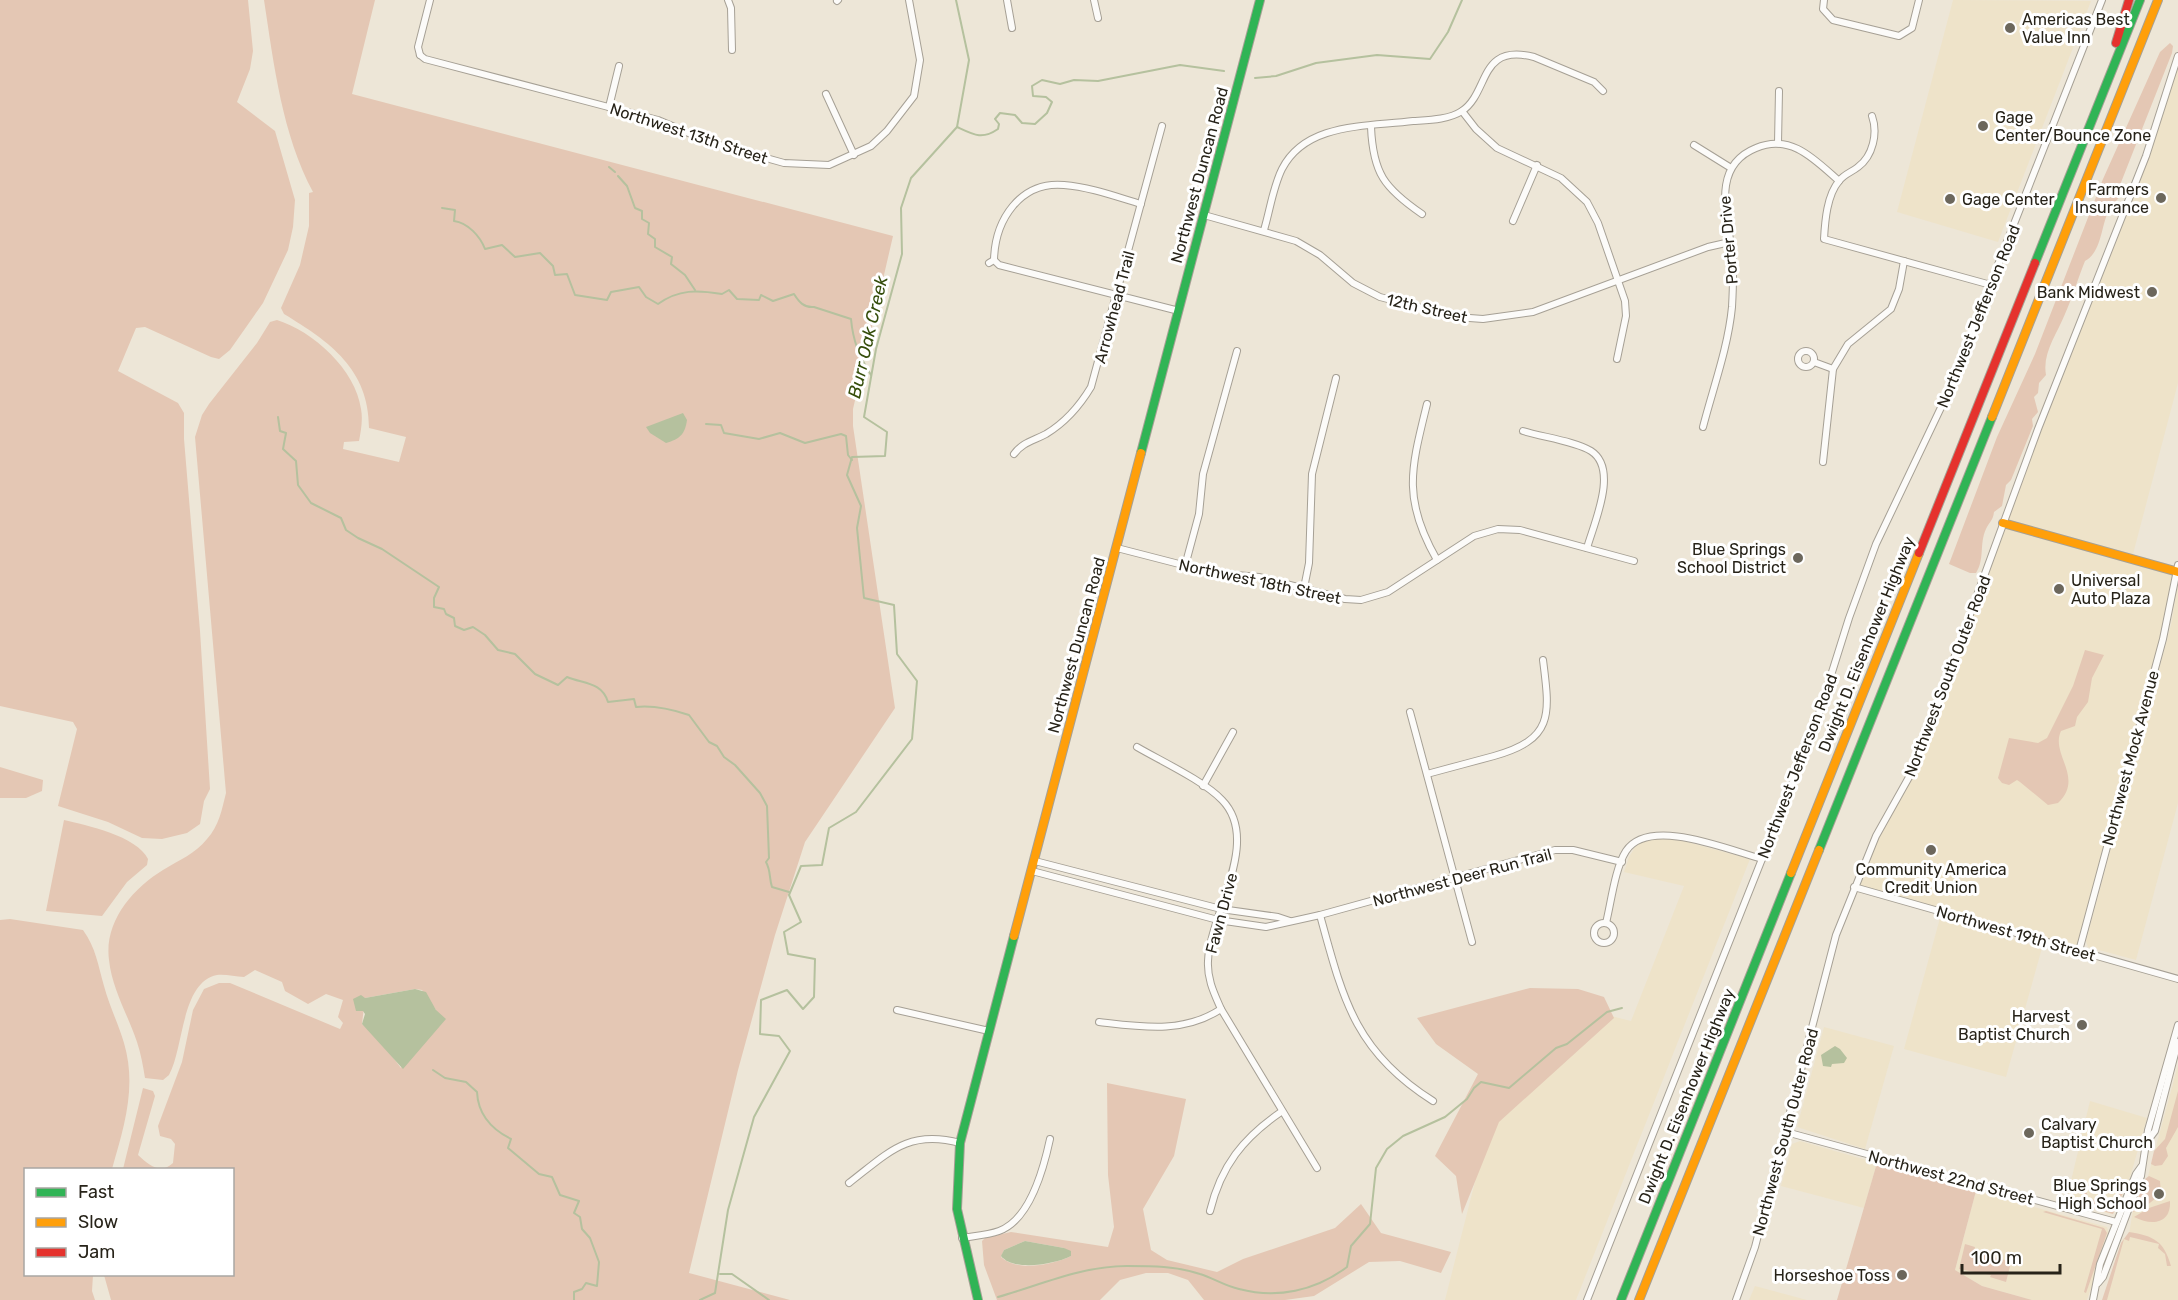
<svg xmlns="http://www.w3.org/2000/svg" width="2178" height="1300" font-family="Rubik,sans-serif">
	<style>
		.built { fill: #eee3c9 }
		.green { fill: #e4c7b4; fill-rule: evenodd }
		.water { fill: #b5c19e }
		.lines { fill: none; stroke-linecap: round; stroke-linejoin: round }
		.stream { stroke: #b5c19e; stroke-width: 2 }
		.street-casing { stroke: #a6a095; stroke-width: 8 }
		.fast-casing { stroke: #a6a095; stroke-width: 10 }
		.slow-casing { stroke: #a6a095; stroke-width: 10 }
		.jam-casing { stroke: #a6a095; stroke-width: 10 }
		.street { stroke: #fcfbf9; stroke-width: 6 }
		.fast { stroke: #30b455; stroke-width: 8 }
		.slow { stroke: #ff9f0a; stroke-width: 8 }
		.jam { stroke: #e5322d; stroke-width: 8 }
		.poi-dot { fill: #6c675c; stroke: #fff; stroke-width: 2 }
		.labels { text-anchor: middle; stroke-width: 6; stroke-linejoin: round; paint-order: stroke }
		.poi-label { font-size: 16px; fill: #272319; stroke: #fff; text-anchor: end }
		.street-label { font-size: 16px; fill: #272319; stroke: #fff }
		.water-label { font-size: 18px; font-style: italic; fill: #364e0c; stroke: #fff }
	</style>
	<rect width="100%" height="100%" fill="#ede6d7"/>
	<g class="built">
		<polygon points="1953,0 2091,1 1998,242 1897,212"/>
		<polygon points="2178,56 2178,383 2132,558 2176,571 2166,626 2079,951 1854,887 1876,836 1913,770 2003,523 2146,156"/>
		<polygon points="2178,584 2178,803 2136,960 2088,947 2086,941 2171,625"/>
		<polygon points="1669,837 1750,859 1576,1300 1445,1300 1511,1040 1575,1007 1631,1021 1684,886 1624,872 1629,857 1637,844 1644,840"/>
		<polygon points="1940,918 2042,948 2006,1077 1904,1049"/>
		<polygon points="1824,1027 1894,1046 1865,1149 1797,1127"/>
		<polygon points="2178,1065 2178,1300 2103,1300 2123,1239 2129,1234 2133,1210 2148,1176"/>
		<polygon points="2090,1101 2147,1118 2131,1174 2116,1211 2111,1214 2066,1202"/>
		<polygon points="1800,1141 1877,1163 1864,1208 1781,1186 1792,1144"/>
		<polygon points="1976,1191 2107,1227 2109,1234 2087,1300 2032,1300 1982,1286 1955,1270"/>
		<polygon points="1755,1286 1807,1300 1749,1300"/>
	</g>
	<g class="green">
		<polygon points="0,0 248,0 253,51 250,69 237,102 275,131 295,200 293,227 288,250 263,303 230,350 219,359 211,357 145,327 136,328 118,371 178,403 184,413 184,439 200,631 210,789 204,801 200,824 187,833 162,839 142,838 108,822 58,806 77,729 73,722 0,706"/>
		<path d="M264 0H375L352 94 893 236 853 409V426L895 708 805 842 775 935 738 1070 689 1273 790 1300H111L104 1275 232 1274V1170L123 1169 143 1088 153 1091 155 1096 138 1155C149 1165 160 1175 173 1163L175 1144 171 1139 160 1136 158 1126 182 1062 193 1010 204 989 219 983H230L340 1029 343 1023 338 1017 343 1000 326 994 308 1004 285 991 282 982 255 970 244 977C235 977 226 974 217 975 181 982 184 1048 169 1075L163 1080 145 1078C143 1066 141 1054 137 1042 128 1015 112 989 109 960 104 922 132 889 163 870 179 860 195 854 207 839 219 826 222 809 226 793L195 437 202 415 209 404 257 343 270 322 277 320C313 331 356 370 361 409 363 419 361 431 359 441L344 442 343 449 399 462 406 437 369 428C369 369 330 342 284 314L281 308 300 265 309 226V193L313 192C282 134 274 65 264 0ZM415 989 422 990 436 1010 401 1068 378 1038 362 1024 365 998Z"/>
		<path d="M2170 43 2173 46 2172 53 2120 185 2121 195C2117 200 2113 204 2109 210 2101 225 2102 252 2085 261 2078 278 2073 296 2065 314 2057 334 2042 353 2046 375L2039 383 2038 393 2034 397 2038 412 2032 419 2033 426 2011 480 2006 485 2002 506 1994 512C1993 521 1989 522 1986 529 1979 544 1985 559 1976 573H1970L1949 564 1997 437 2035 354 2103 179 2160 52Z"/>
		<path d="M2085 650 2104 655 2092 678 2088 702 2077 717 2075 726 2061 731C2050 754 2085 778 2058 803L2048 805 2020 782 2017 780 2009 785 2002 783 1998 778 2009 738 2038 743 2047 738 2073 686Z"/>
		<polygon points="0,767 43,780 42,791 26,798 0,798"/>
		<path d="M64 820C86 825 137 836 148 859L147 865 127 882 102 916 46 911Z"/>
		<path d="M10 919 83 930C96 948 98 965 104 986 109 1005 118 1023 124 1043 137 1087 124 1127 112 1169L26 1170V1274L93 1275 92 1291 95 1300H0V920Z"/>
		<polygon points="1530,988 1578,989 1604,997 1614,1018 1499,1122 1462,1214 1456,1176 1435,1156 1478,1074 1436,1044 1417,1018"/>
		<path d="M1107 1083 1186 1099 1174 1156 1143 1209 1151 1250 1167 1260 1217 1272 1243 1259 1335 1228 1361 1204 1381 1233 1451 1252 1441 1273 1400 1261 1369 1262 1314 1296 1285 1300H1204L1188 1280 1168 1273H1146L1120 1280 1100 1300H997L984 1265 982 1241 985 1238 1011 1232 1108 1247 1114 1227 1108 1175ZM1025 1241 1064 1248 1071 1256C1053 1265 1016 1272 1001 1257L1004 1250Z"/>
		<polygon points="2178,1091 2178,1127 2166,1148 2168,1156 2162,1165 2155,1166 2151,1164 2154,1151 2165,1139"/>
		<polygon points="1877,1163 1976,1191 1955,1270 1982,1286 2032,1300 1837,1300"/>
		<polygon points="2149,1176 2160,1181 2161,1194 2146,1206 2133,1212 2145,1179"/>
		<polygon points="2122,1181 2128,1182 2113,1214 2080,1204 2084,1192 2087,1193 2087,1198 2107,1203 2110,1198 2116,1200"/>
		<path d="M2170 1201C2171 1224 2152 1226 2134 1217L2149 1208Z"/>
		<polygon points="2046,1211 2104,1228 2107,1233 2086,1293 2084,1292 2102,1229 2043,1212"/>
		<path d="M2129 1232C2154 1236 2164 1241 2171 1266H2167L2165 1254 2158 1248 2159 1244 2130 1237 2129 1241 2124 1239 2107 1300H2102L2121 1243Z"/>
		<polygon points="1965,1244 1975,1247 1974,1251 2011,1262 2006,1282 1990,1277 1991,1275 1959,1269"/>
	</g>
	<g class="water">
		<path d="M683 413 687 420C685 434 680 439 666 443L650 433 646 427Z"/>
		<polygon points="415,989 426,992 436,1010 446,1019 403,1069 362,1024 365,1014 363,1011 356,1011 353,999 361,995 365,998"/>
		<polygon points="1835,1046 1840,1049 1847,1058 1844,1063 1832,1064 1831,1067 1823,1066 1821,1055"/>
		<path d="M1025 1241 1064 1248 1071 1251V1256C1055 1264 1014 1272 1001 1256L1004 1250Z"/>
	</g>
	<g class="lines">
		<g class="stream">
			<polyline points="956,0 969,60 957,127"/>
			<polyline points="1255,78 1276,76 1316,63 1377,55 1430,59 1448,32 1462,0"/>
			<path d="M957 127C974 135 982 140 998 129L999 124 995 119 1000 113 1015 115 1022 123 1035 124 1047 113 1052 102 1046 97 1033 96 1032 86 1042 80 1060 84 1074 80 1098 81 1180 65 1224 71"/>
			<polyline points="609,167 615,172"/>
			<polyline points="618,176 627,186 635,208 642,211 642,219 649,223 648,234 655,239 655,247 672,257 671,264 685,275 695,290"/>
			<path d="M442 208 455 210 454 221C468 223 480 236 485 249L502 245 515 257 540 253 553 266 555 275 567 274 575 295 607 300 611 292 639 287 646 297 658 304C679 289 697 290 722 294L729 290 737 299 759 300 761 295 773 301 794 294C799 302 804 308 814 307L851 319C853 341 859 356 871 375"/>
			<path d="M278 417 280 431 286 433 283 449 296 461 298 485 311 503 341 518 346 530 358 538 382 549 439 587 434 598V607L444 609 446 614 454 618 455 626 464 630 473 627 485 635 498 650 515 654 535 674 558 685 567 677C584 684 602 682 608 702L634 699 636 707C654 705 671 709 689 715L709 742 717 746 724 757 735 765 760 793 767 806 769 858 766 862C771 871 769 878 772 887L789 892"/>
			<polyline points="706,424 721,425 724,433 759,439 780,433 805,443 841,434 846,436 848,455 852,460"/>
			<path d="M433 1070 445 1078 466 1082 477 1092C478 1114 491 1129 511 1139L508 1148 539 1174 552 1177 560 1195 579 1201 574 1213 580 1217 582 1229 590 1238 599 1262 597 1286 586 1283 582 1289 574 1292V1300"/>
			<polyline points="720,1274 732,1274 769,1300"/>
			<path d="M998 1297C1040 1285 1082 1266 1127 1266 1152 1266 1176 1266 1200 1274 1213 1278 1225 1286 1239 1289 1277 1299 1315 1291 1347 1267L1351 1246 1370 1224 1376 1168 1387 1149 1403 1136 1445 1117 1467 1099 1474 1088 1481 1082 1509 1088 1556 1048 1567 1044 1607 1012 1622 1008"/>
			<polyline points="700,1300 715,1293 728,1210 754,1117 790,1051 779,1036 760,1034 761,1000 787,990 803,1009 814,997 815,959 788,954 784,932 801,922 789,895 801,866 822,865 829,828 856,812 912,739 917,681 897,654 894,605 864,598 857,528 861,506 847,475 852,457 885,456 887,432 864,417 876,349 902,254 901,208 911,178 957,127"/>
		</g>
		<defs>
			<g id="street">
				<polyline points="728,0 731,8 732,50"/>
				<polyline points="1007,0 1012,28"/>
				<polyline points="1094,0 1098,18"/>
				<polyline points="1824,0 1823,9 1833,20 1899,36 1912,28 1919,0"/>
				<polyline points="837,1 838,0"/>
				<polyline points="420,55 425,59 658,120 712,143 784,163 829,165 871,146 887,131 914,96 920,60 909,0"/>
				<polyline points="420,55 418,47 430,0"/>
				<polyline points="826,94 854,155"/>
				<polyline points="609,107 619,66"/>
				<polyline points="1462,111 1476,129 1497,148 1561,178 1587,202 1598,223 1625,301 1626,316 1617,359"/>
				<path d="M1872 116C1878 133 1873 156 1858 167 1852 172 1844 174 1839 181 1827 195 1825 221 1824 239L1991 285"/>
				<path d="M1371 127C1373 173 1384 188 1422 214"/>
				<polyline points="1778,143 1779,91"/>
				<polyline points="1694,145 1731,168"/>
				<polyline points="1204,215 1296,241 1320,255 1353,283 1380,297 1456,317 1483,319 1533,312 1708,247 1730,242"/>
				<polyline points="1513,221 1537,165"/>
				<path d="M1264 230C1270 210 1273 187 1282 169 1306 122 1367 127 1413 121 1428 120 1448 120 1462 111 1490 92 1478 43 1534 57L1594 82 1603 91"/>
				<path d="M994 260C995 220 1020 181 1064 185 1090 187 1117 197 1141 204"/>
				<polyline points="989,263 994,260 999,265 1179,311"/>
				<circle cx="1806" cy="359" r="8"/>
				<polyline points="1814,362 1833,369"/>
				<path d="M1427 404C1411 469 1402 499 1437 560"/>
				<path d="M1703 427C1713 388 1728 348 1732 307 1733 289 1734 270 1732 252 1727 215 1711 166 1756 148 1791 133 1815 160 1839 181"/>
				<path d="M1523 431C1542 437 1575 441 1591 451 1619 469 1594 523 1587 548"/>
				<path d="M1014 454C1023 442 1033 441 1046 434 1066 422 1079 407 1091 387L1162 126"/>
				<polyline points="1823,462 1833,369 1848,344 1891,309 1899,289 1904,261"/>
				<polyline points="1117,548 1214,573 1259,577 1345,599 1361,600 1388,592 1474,536 1498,529 1520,530 1634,561"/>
				<polyline points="1185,566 1199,514 1203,474 1237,351"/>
				<polyline points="1304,588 1309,563 1312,474 1336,378"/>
				<polyline points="1410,712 1472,942"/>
				<path d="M1137 747C1161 761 1204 781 1222 800 1262 841 1210 913 1208 961 1207 979 1214 993 1221 1009L1317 1168"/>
				<path d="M1427 774C1449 768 1472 762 1494 756 1554 739 1550 715 1543 660"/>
				<polyline points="1203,786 1233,732"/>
				<polyline points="1035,861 1221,909 1278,917 1290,921"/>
				<polyline points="1032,871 1218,920 1266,927 1320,915 1555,850 1573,850 1622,862"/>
				<polyline points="1854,887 2178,979"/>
				<path d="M1320 915C1343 999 1355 1052 1433 1101"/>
				<circle cx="1604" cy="933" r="10"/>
				<path d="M1606 923C1611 903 1615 868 1626 851 1649 816 1729 850 1762 859"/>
				<polyline points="2079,951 2163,639 2178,565"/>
				<polyline points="897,1010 989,1031"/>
				<path d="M1099 1022C1142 1027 1183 1034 1221 1009"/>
				<polyline points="1786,1132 2116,1222"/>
				<polyline points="2149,1139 2155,1131 2178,1042"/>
				<path d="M849 1183C888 1153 908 1129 960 1143"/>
				<path d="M1210 1211C1221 1166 1243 1138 1281 1112"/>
				<path d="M962 1238C974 1236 988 1235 999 1231 1030 1220 1044 1167 1050 1139"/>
				<polyline points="2098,1283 2103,1277 2141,1176 2148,1130 2178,1025"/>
				<polyline points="1587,1300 1816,723 1849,618 1876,544 1946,397 2102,0"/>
				<polyline points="1736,1300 1755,1247 1836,935 1876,836 1913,770 2038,429 2146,156 2178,56"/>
				<polyline points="2093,1300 2100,1264 2136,1174 2141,1167"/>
			</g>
			<g id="fast">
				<polyline points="2035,263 2140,0"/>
				<polyline points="1141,453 1260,0"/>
				<polyline points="1819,850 1992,417"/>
				<polyline points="978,1300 957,1209 960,1143 1014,936"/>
				<polyline points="1621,1300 1791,873"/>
			</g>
			<g id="slow">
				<polyline points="1992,417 2158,0"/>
				<polyline points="2003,523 2178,572"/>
				<polyline points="1791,873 1919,553"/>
				<polyline points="1014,936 1141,453"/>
				<polyline points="1639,1300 1819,850"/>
			</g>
			<g id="jam">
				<polyline points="2116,43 2129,0"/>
				<polyline points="1919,553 2035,263"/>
			</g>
		</defs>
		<use href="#street" class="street-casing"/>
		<use href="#fast" class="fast-casing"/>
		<use href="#slow" class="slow-casing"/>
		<use href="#jam" class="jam-casing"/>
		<use href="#street" class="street"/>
		<use href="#fast" class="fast"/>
		<use href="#slow" class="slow"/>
		<use href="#jam" class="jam"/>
	</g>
	<g class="poi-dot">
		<circle cx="2010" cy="28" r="6"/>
		<circle cx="1983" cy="126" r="6"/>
		<circle cx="2161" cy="198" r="6"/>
		<circle cx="1950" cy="199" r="6"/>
		<circle cx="2152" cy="292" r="6"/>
		<circle cx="1798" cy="558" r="6"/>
		<circle cx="2059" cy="589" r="6"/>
		<circle cx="1931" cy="850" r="6"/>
		<circle cx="2082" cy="1025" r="6"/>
		<circle cx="2029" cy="1133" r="6"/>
		<circle cx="2159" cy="1194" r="6"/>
		<circle cx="1902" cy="1275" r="6"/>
	</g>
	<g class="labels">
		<g class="poi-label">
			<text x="2022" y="25" text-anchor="start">Americas Best<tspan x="2022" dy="18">Value Inn</tspan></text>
			<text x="1995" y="123" text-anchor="start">Gage<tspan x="1995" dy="18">Center/Bounce Zone</tspan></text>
			<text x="2149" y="195">Farmers<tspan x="2149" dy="18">Insurance</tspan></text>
			<text x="1962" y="205" text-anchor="start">Gage Center</text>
			<text x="2140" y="298">Bank Midwest</text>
			<text x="1786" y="555">Blue Springs<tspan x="1786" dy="18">School District</tspan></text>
			<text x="2071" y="586" text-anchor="start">Universal<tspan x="2071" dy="18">Auto Plaza</tspan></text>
			<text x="1931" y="875" text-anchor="middle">Community America<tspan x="1931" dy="18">Credit Union</tspan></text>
			<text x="2070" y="1022">Harvest<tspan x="2070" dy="18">Baptist Church</tspan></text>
			<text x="2041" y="1130" text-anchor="start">Calvary<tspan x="2041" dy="18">Baptist Church</tspan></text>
			<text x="2147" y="1191">Blue Springs<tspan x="2147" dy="18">High School</tspan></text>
			<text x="1890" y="1281">Horseshoe Toss</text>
		</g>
		<g class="street-label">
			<text transform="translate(689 133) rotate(18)" y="6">Northwest 13th Street</text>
			<text transform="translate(1199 175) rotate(-75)" y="6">Northwest Duncan Road</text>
			<text transform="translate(1728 240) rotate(-95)" y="6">Porter Drive</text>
			<text transform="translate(1114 307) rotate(-75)" y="6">Arrowhead Trail</text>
			<text transform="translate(1427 308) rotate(13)" y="6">12th Street</text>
			<text transform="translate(1978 316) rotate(-68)" y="6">Northwest Jefferson Road</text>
			<text transform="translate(1260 581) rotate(12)" y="6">Northwest 18th Street</text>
			<text transform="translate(1866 644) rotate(-68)" y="6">Dwight D. Eisenhower Highway</text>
			<text transform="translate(1076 645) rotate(-75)" y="6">Northwest Duncan Road</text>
			<text transform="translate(1947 676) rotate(-69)" y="6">Northwest South Outer Road</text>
			<text transform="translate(2130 758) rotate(-75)" y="6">Northwest Mock Avenue</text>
			<text transform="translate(1797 766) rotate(-69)" y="6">Northwest Jefferson Road</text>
			<text transform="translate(1462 877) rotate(-15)" y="6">Northwest Deer Run Trail</text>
			<text transform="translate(1221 913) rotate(-75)" y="6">Fawn Drive</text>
			<text transform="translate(2016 933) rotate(16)" y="6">Northwest 19th Street</text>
			<text transform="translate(1686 1096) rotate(-68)" y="6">Dwight D. Eisenhower Highway</text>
			<text transform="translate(1785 1132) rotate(-75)" y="6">Northwest South Outer Road</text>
			<text transform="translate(1951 1177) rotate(15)" y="6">Northwest 22nd Street</text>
		</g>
		<g class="water-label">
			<text transform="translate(868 337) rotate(-77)" y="6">Burr Oak Creek</text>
		</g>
	</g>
	<rect x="24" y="1168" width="210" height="108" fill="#ffffff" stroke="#a9a7a3" stroke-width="1.5"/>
	<rect x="36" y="1188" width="30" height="9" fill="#30b455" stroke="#a9a7a3" stroke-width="1.5"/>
	<text x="78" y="1198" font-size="18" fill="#272319">Fast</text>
	<rect x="36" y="1218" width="30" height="9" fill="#ff9f0a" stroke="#a9a7a3" stroke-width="1.5"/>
	<text x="78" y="1228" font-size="18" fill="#272319">Slow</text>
	<rect x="36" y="1248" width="30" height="9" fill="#e5322d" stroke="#a9a7a3" stroke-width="1.5"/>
	<text x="78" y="1258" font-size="18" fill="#272319">Jam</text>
	<path d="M1962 1264v9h98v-9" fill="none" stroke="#272319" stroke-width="3"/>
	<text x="1971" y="1264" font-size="18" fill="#272319" stroke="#ffffff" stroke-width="4.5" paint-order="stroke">100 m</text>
</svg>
